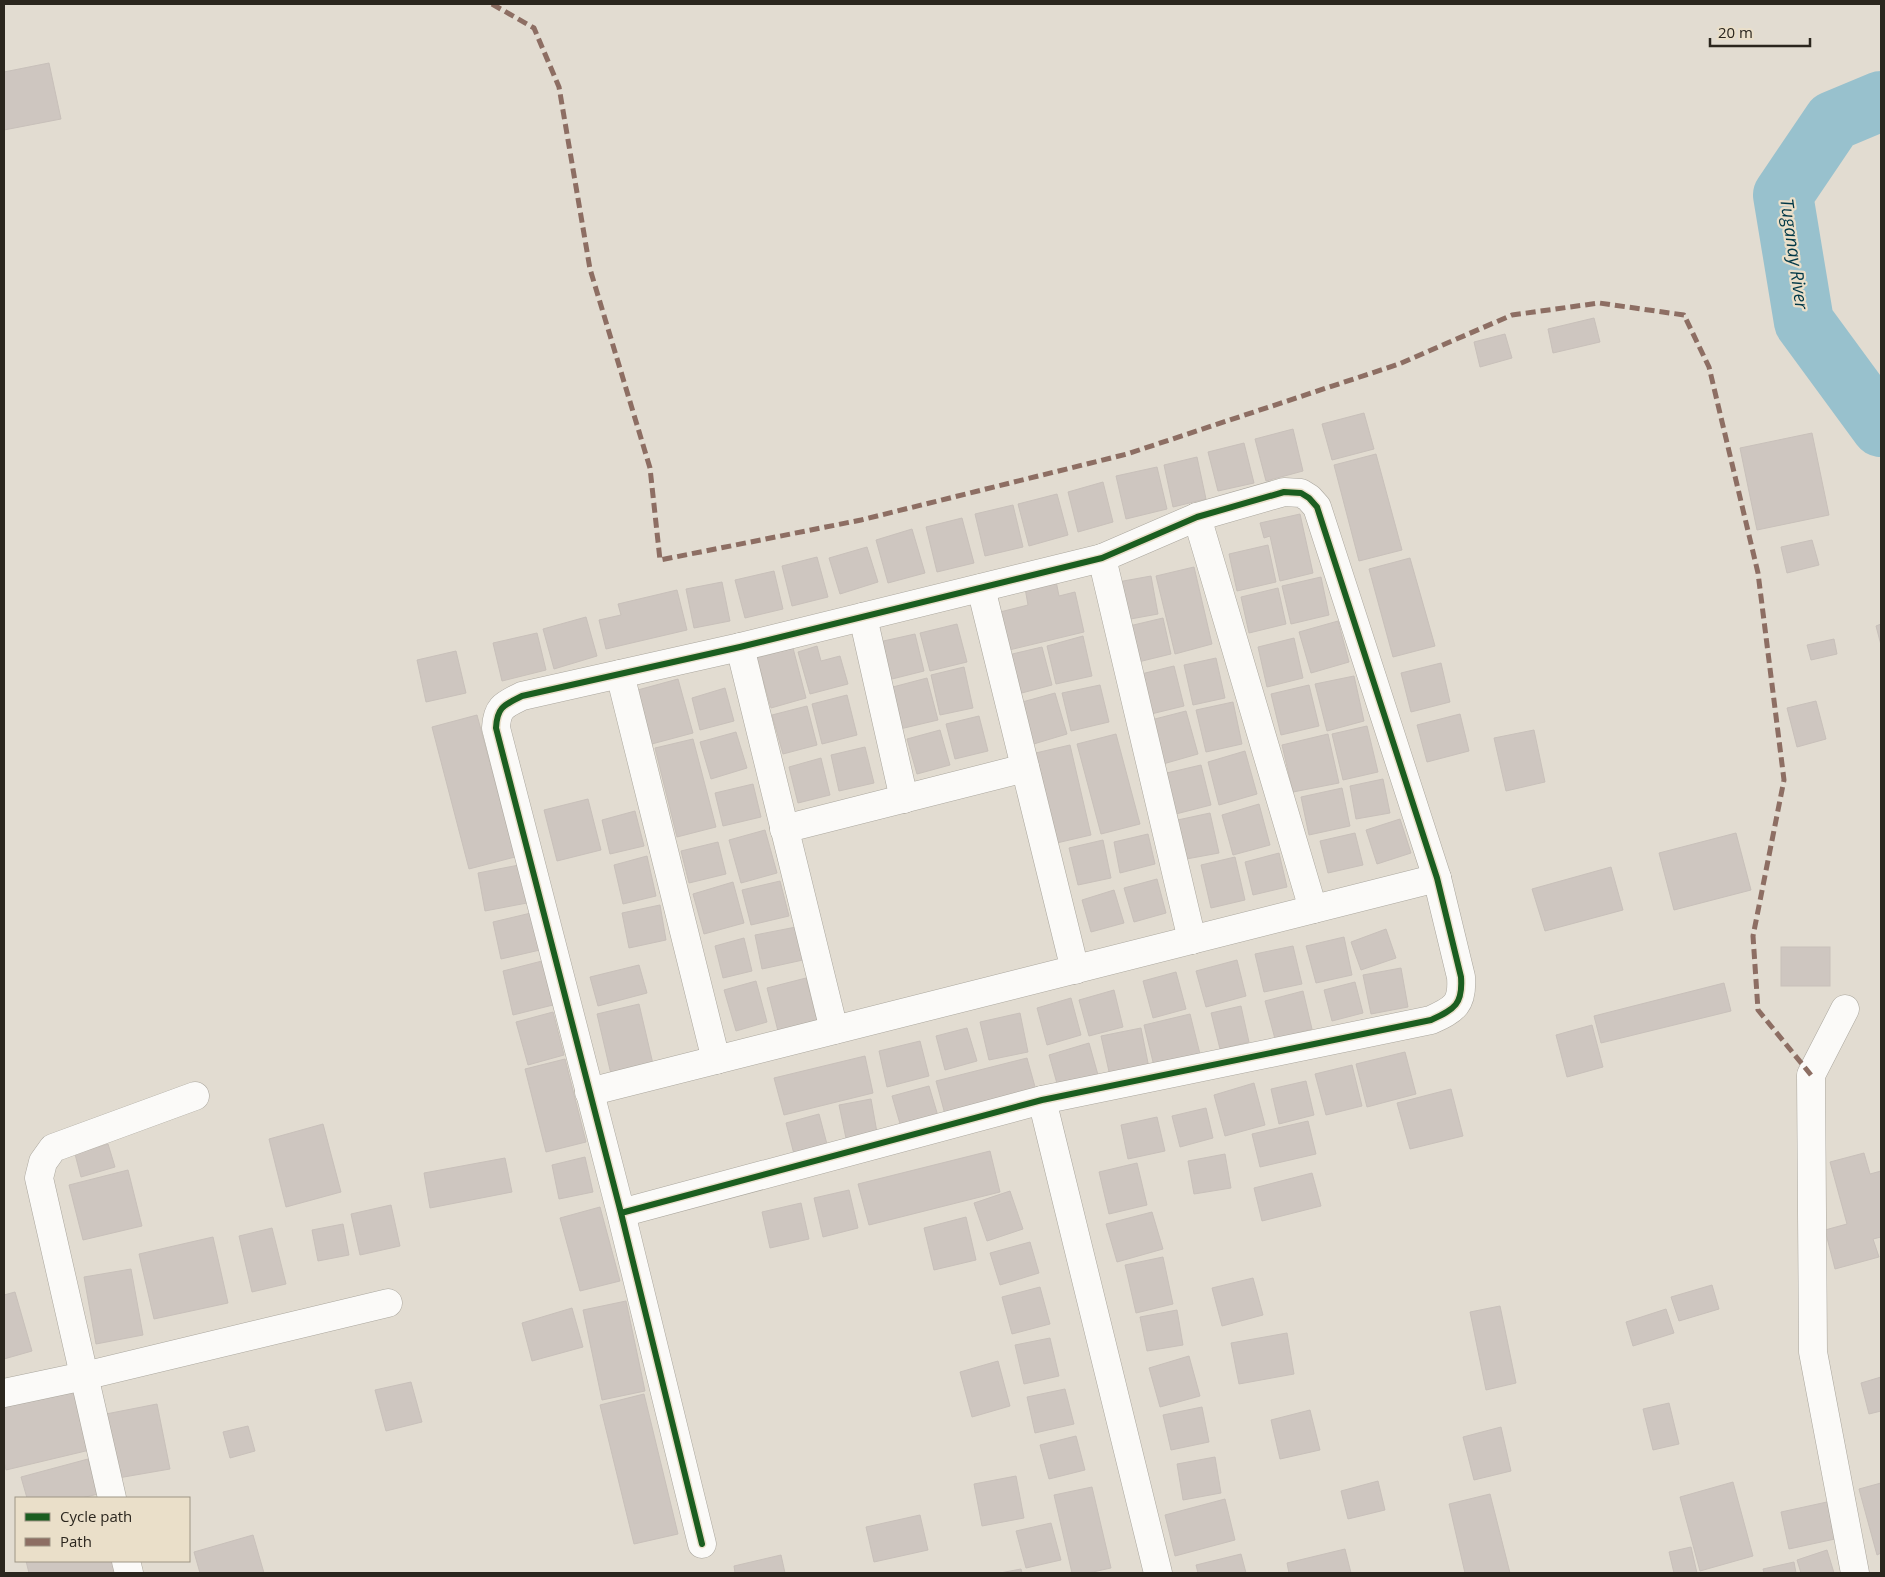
<svg xmlns="http://www.w3.org/2000/svg" width="1885" height="1577" font-family="'Open Sans',sans-serif">
	<style>
		.lines { fill: none; stroke-linecap: round; stroke-linejoin: round }
		.river { stroke: #98c1cd; stroke-width: 60 }
		.building { fill: #cec6c0; stroke: #c8c0ba }
		.minor-casing { stroke: #aaa69d; stroke-width: 29 }
		.minor { stroke: #fbfaf8; stroke-width: 28 }
		.quiet { stroke: #8d6e63; stroke-width: 5; stroke-dasharray: 10 5; stroke-linecap: butt }
		.cycleway-casing { stroke: #eadfc9; stroke-width: 9 }
		.cycleway { stroke: #1b5e20; stroke-width: 6 }
		.labels { text-anchor: middle; stroke-width: 4.5; stroke-linejoin: round; paint-order: stroke }
		.water-label { font-size: 18px; font-style: italic; fill: #003847; stroke: #eadfc9 }
	</style>
	<rect width="100%" height="100%" fill="#e2dcd1"/>
	<g class="lines">
		<polyline class="river" points="1881,101 1833,121 1783,195 1804,322 1881,427"/>
	</g>
	<g class="building">
		<polygon points="49,63 61,119 4,130 4,72"/>
		<polygon points="1594,318 1600,342 1553,353 1548,329"/>
		<polygon points="1505,334 1512,358 1480,367 1474,342"/>
		<polygon points="1364,413 1374,449 1332,460 1322,424"/>
		<polygon points="1293,429 1303,471 1266,481 1255,439"/>
		<polygon points="1812,433 1829,515 1757,530 1740,448"/>
		<polygon points="1244,443 1254,483 1218,491 1208,452"/>
		<polygon points="1376,454 1402,550 1359,561 1334,465"/>
		<polygon points="1197,457 1206,499 1173,507 1164,465"/>
		<polygon points="1157,467 1167,509 1126,519 1116,476"/>
		<polygon points="1103,482 1113,522 1078,532 1068,492"/>
		<polygon points="1057,494 1068,535 1029,546 1018,504"/>
		<polygon points="1013,505 1023,547 985,556 975,514"/>
		<polygon points="1300,514 1313,573 1280,581 1270,536 1264,538 1260,523"/>
		<polygon points="962,518 974,563 937,572 926,527"/>
		<polygon points="912,529 925,573 888,583 876,540"/>
		<polygon points="1812,540 1819,565 1787,573 1781,547"/>
		<polygon points="1268,545 1276,582 1237,591 1229,554"/>
		<polygon points="867,547 878,582 840,594 829,558"/>
		<polygon points="817,557 828,597 792,606 782,566"/>
		<polygon points="1410,558 1435,646 1393,657 1369,569"/>
		<polygon points="1194,567 1212,644 1175,654 1156,576"/>
		<polygon points="774,571 783,609 745,618 735,580"/>
		<polygon points="1151,576 1158,614 1125,620 1118,582"/>
		<polygon points="1321,577 1329,615 1291,624 1282,586"/>
		<polygon points="1056,581 1059,596 1075,592 1084,632 1005,651 996,613 1028,605 1025,588"/>
		<polygon points="722,582 730,621 694,628 686,589"/>
		<polygon points="1278,588 1286,624 1249,633 1241,597"/>
		<polygon points="677,590 687,630 606,649 599,620 621,615 618,604"/>
		<polygon points="586,617 597,656 554,669 543,629"/>
		<polygon points="1163,618 1171,654 1134,663 1125,627"/>
		<polygon points="1338,621 1349,662 1311,673 1299,632"/>
		<polygon points="957,624 967,662 930,671 920,633"/>
		<polygon points="1881,624 1881,645 1876,626"/>
		<polygon points="537,633 546,670 502,681 493,643"/>
		<polygon points="915,634 924,671 888,680 879,642"/>
		<polygon points="1083,636 1092,676 1056,684 1047,646"/>
		<polygon points="1294,638 1303,678 1267,687 1258,647"/>
		<polygon points="1834,639 1837,654 1811,660 1807,645"/>
		<polygon points="817,646 821,661 840,656 848,684 810,694 798,652"/>
		<polygon points="1042,647 1052,685 1018,694 1008,655"/>
		<polygon points="793,648 806,698 771,708 757,658"/>
		<polygon points="456,651 466,693 426,702 417,660"/>
		<polygon points="1216,658 1225,698 1193,705 1184,665"/>
		<polygon points="1441,663 1450,702 1411,712 1401,673"/>
		<polygon points="1174,666 1184,706 1147,715 1137,675"/>
		<polygon points="964,667 973,708 940,715 931,675"/>
		<polygon points="1354,676 1364,721 1327,731 1315,684"/>
		<polygon points="927,678 938,720 900,729 889,688"/>
		<polygon points="678,679 693,733 648,745 634,691"/>
		<polygon points="1100,685 1109,722 1071,731 1062,693"/>
		<polygon points="1309,685 1319,726 1281,735 1271,694"/>
		<polygon points="725,688 734,721 700,730 692,698"/>
		<polygon points="1055,693 1067,734 1027,746 1015,704"/>
		<polygon points="847,695 857,735 822,744 812,704"/>
		<polygon points="1816,701 1826,739 1797,747 1787,708"/>
		<polygon points="1233,702 1242,744 1206,752 1196,710"/>
		<polygon points="807,706 817,745 783,754 772,715"/>
		<polygon points="1186,711 1198,754 1163,764 1151,720"/>
		<polygon points="1460,714 1469,751 1427,762 1417,725"/>
		<polygon points="477,715 515,857 469,869 432,727"/>
		<polygon points="979,716 988,751 955,759 946,724"/>
		<polygon points="1367,726 1378,772 1343,780 1332,734"/>
		<polygon points="940,730 950,765 917,774 907,739"/>
		<polygon points="1534,730 1545,782 1506,791 1494,738"/>
		<polygon points="736,732 747,768 711,779 700,742"/>
		<polygon points="1116,734 1140,824 1101,834 1077,744"/>
		<polygon points="1328,734 1339,783 1293,792 1282,745"/>
		<polygon points="693,739 716,827 677,837 655,748"/>
		<polygon points="1070,745 1091,835 1048,845 1027,755"/>
		<polygon points="865,747 874,783 839,791 831,755"/>
		<polygon points="1245,751 1257,794 1219,805 1208,762"/>
		<polygon points="821,758 830,795 798,803 789,767"/>
		<polygon points="1201,765 1211,805 1168,816 1158,775"/>
		<polygon points="1383,779 1390,813 1356,819 1350,786"/>
		<polygon points="753,784 761,817 723,826 715,793"/>
		<polygon points="1342,788 1350,826 1309,835 1301,797"/>
		<polygon points="588,799 601,850 557,861 544,810"/>
		<polygon points="1259,804 1270,845 1233,855 1222,815"/>
		<polygon points="635,811 644,846 610,854 602,820"/>
		<polygon points="1210,813 1219,853 1181,860 1173,821"/>
		<polygon points="1400,819 1411,853 1377,864 1366,830"/>
		<polygon points="765,830 777,873 741,883 729,840"/>
		<polygon points="1355,833 1363,865 1328,873 1320,841"/>
		<polygon points="1736,833 1751,890 1674,910 1659,853"/>
		<polygon points="1148,834 1155,864 1120,873 1114,842"/>
		<polygon points="1103,840 1111,878 1078,885 1069,848"/>
		<polygon points="718,842 726,874 689,883 681,851"/>
		<polygon points="1279,853 1287,887 1253,895 1245,862"/>
		<polygon points="647,856 656,896 623,904 614,865"/>
		<polygon points="1235,857 1245,900 1211,908 1201,865"/>
		<polygon points="519,865 527,903 485,911 478,873"/>
		<polygon points="1611,867 1623,910 1545,931 1532,889"/>
		<polygon points="1157,879 1166,913 1134,922 1124,888"/>
		<polygon points="780,881 789,916 751,925 742,890"/>
		<polygon points="733,882 744,923 704,934 693,894"/>
		<polygon points="1114,890 1124,923 1091,932 1082,900"/>
		<polygon points="660,905 666,940 629,948 622,913"/>
		<polygon points="531,913 540,950 501,959 493,922"/>
		<polygon points="796,927 803,960 762,969 755,935"/>
		<polygon points="1386,929 1396,958 1361,970 1351,942"/>
		<polygon points="1344,937 1352,975 1316,983 1306,946"/>
		<polygon points="744,938 752,971 723,978 715,946"/>
		<polygon points="1293,946 1302,984 1264,992 1255,954"/>
		<rect x="1781" y="947" width="49" height="39"/>
		<polygon points="1237,960 1246,996 1206,1007 1196,971"/>
		<polygon points="542,961 553,1005 513,1015 503,971"/>
		<polygon points="639,965 647,993 598,1006 590,977"/>
		<polygon points="1401,968 1408,1007 1371,1014 1363,975"/>
		<polygon points="1176,972 1186,1009 1153,1018 1143,981"/>
		<polygon points="806,978 817,1020 778,1031 767,988"/>
		<polygon points="756,981 767,1022 736,1031 724,990"/>
		<polygon points="1355,982 1363,1013 1332,1021 1324,990"/>
		<polygon points="1724,983 1731,1011 1601,1043 1594,1016"/>
		<polygon points="1114,990 1123,1027 1089,1036 1079,1000"/>
		<polygon points="1303,991 1312,1029 1275,1039 1265,1001"/>
		<polygon points="1071,998 1081,1035 1047,1045 1037,1008"/>
		<polygon points="639,1004 653,1064 611,1074 597,1014"/>
		<polygon points="1241,1006 1249,1042 1220,1049 1211,1013"/>
		<polygon points="553,1012 564,1055 528,1065 516,1022"/>
		<polygon points="1020,1013 1028,1052 989,1060 980,1022"/>
		<polygon points="1190,1014 1200,1054 1154,1066 1144,1025"/>
		<polygon points="1592,1025 1603,1067 1567,1077 1556,1035"/>
		<polygon points="967,1028 977,1061 945,1070 936,1036"/>
		<polygon points="1141,1028 1149,1068 1110,1076 1101,1036"/>
		<polygon points="920,1041 929,1076 887,1087 879,1051"/>
		<polygon points="1089,1043 1098,1075 1058,1087 1049,1055"/>
		<polygon points="1405,1052 1416,1094 1367,1107 1356,1064"/>
		<polygon points="865,1056 873,1093 784,1115 774,1078"/>
		<polygon points="1027,1058 1037,1094 946,1118 936,1081"/>
		<polygon points="565,1059 586,1142 546,1152 525,1069"/>
		<polygon points="1352,1065 1362,1106 1326,1115 1315,1074"/>
		<polygon points="1306,1081 1314,1115 1279,1124 1271,1089"/>
		<polygon points="1254,1083 1265,1125 1225,1136 1214,1095"/>
		<polygon points="929,1086 938,1116 901,1127 892,1096"/>
		<polygon points="1451,1089 1463,1136 1410,1149 1397,1103"/>
		<polygon points="871,1099 878,1138 847,1143 839,1105"/>
		<polygon points="1206,1108 1213,1138 1180,1147 1172,1116"/>
		<polygon points="819,1114 828,1148 795,1158 786,1123"/>
		<polygon points="1157,1117 1165,1151 1128,1159 1121,1125"/>
		<polygon points="1308,1121 1316,1154 1260,1167 1252,1134"/>
		<polygon points="323,1124 341,1192 286,1207 269,1139"/>
		<polygon points="108,1144 115,1167 81,1177 75,1154"/>
		<polygon points="990,1151 1000,1192 869,1225 858,1184"/>
		<polygon points="1864,1153 1870,1174 1881,1171 1881,1237 1873,1239 1879,1257 1835,1269 1825,1230 1847,1224 1830,1162"/>
		<polygon points="1225,1154 1231,1188 1194,1194 1188,1161"/>
		<polygon points="585,1157 593,1192 559,1199 552,1165"/>
		<polygon points="505,1158 512,1192 430,1208 424,1173"/>
		<polygon points="1137,1163 1147,1205 1109,1214 1099,1172"/>
		<polygon points="128,1170 142,1226 83,1240 69,1185"/>
		<polygon points="1312,1173 1321,1206 1262,1221 1254,1188"/>
		<polygon points="849,1190 858,1228 823,1237 814,1198"/>
		<polygon points="1010,1191 1023,1229 987,1241 974,1203"/>
		<polygon points="801,1203 809,1239 770,1248 762,1212"/>
		<polygon points="391,1205 400,1246 360,1255 351,1214"/>
		<polygon points="600,1207 620,1281 580,1291 560,1218"/>
		<polygon points="1152,1212 1163,1249 1117,1262 1106,1224"/>
		<polygon points="966,1217 976,1260 934,1270 924,1228"/>
		<polygon points="343,1224 349,1255 318,1261 312,1230"/>
		<polygon points="272,1228 286,1284 252,1292 239,1236"/>
		<polygon points="213,1237 228,1303 154,1319 139,1254"/>
		<polygon points="1030,1242 1039,1273 1000,1285 990,1253"/>
		<polygon points="1163,1257 1173,1304 1136,1313 1125,1265"/>
		<polygon points="131,1269 143,1335 96,1344 84,1277"/>
		<polygon points="1253,1278 1263,1315 1222,1326 1212,1288"/>
		<polygon points="1712,1285 1719,1309 1679,1321 1671,1297"/>
		<polygon points="1040,1287 1050,1324 1012,1334 1002,1297"/>
		<polygon points="15,1292 32,1351 4,1359 4,1295"/>
		<polygon points="626,1301 645,1391 602,1400 583,1310"/>
		<polygon points="1500,1306 1516,1383 1486,1390 1470,1312"/>
		<polygon points="572,1308 583,1347 532,1361 522,1323"/>
		<polygon points="1666,1309 1674,1333 1633,1346 1626,1322"/>
		<polygon points="1177,1310 1183,1345 1147,1351 1140,1317"/>
		<polygon points="1287,1333 1294,1374 1239,1384 1231,1343"/>
		<polygon points="1050,1338 1059,1376 1024,1384 1015,1345"/>
		<polygon points="1189,1356 1200,1396 1160,1407 1149,1368"/>
		<polygon points="998,1361 1010,1406 972,1417 960,1372"/>
		<polygon points="1881,1377 1881,1411 1869,1414 1861,1383"/>
		<polygon points="411,1382 422,1422 386,1431 375,1390"/>
		<polygon points="1065,1389 1074,1424 1035,1433 1027,1397"/>
		<polygon points="80,1390 94,1449 6,1470 4,1462 4,1407"/>
		<polygon points="644,1394 678,1534 634,1544 600,1405"/>
		<polygon points="1669,1403 1679,1444 1653,1450 1643,1409"/>
		<polygon points="157,1404 170,1469 118,1478 106,1414"/>
		<polygon points="1202,1407 1209,1442 1171,1450 1163,1415"/>
		<polygon points="1310,1410 1320,1450 1280,1459 1271,1420"/>
		<polygon points="248,1426 255,1451 230,1458 223,1432"/>
		<polygon points="1501,1427 1511,1471 1474,1480 1463,1437"/>
		<polygon points="1076,1436 1085,1470 1049,1479 1040,1445"/>
		<polygon points="1215,1457 1221,1493 1183,1500 1177,1464"/>
		<polygon points="88,1459 98,1494 82,1498 27,1498 21,1477"/>
		<polygon points="1016,1476 1024,1518 982,1526 974,1484"/>
		<polygon points="1378,1481 1385,1510 1348,1519 1341,1491"/>
		<polygon points="1733,1482 1753,1556 1700,1571 1680,1497"/>
		<polygon points="1881,1483 1881,1553 1877,1555 1859,1489"/>
		<polygon points="1092,1487 1111,1568 1088,1573 1072,1573 1054,1495"/>
		<polygon points="1490,1494 1510,1573 1465,1573 1449,1504"/>
		<polygon points="1225,1499 1235,1540 1175,1556 1165,1515"/>
		<polygon points="1827,1502 1835,1539 1789,1549 1781,1512"/>
		<polygon points="920,1515 928,1550 874,1562 866,1527"/>
		<polygon points="1051,1523 1061,1560 1026,1568 1016,1531"/>
		<polygon points="253,1535 264,1573 200,1573 194,1552"/>
		<polygon points="1691,1547 1697,1573 1674,1573 1669,1552"/>
		<polygon points="1345,1549 1351,1573 1289,1573 1287,1563"/>
		<polygon points="1827,1550 1834,1573 1801,1573 1797,1560"/>
		<polygon points="1241,1554 1246,1573 1198,1573 1196,1565"/>
		<polygon points="781,1555 785,1573 735,1573 734,1566"/>
		<polygon points="26,1561 119,1561 122,1573 29,1573"/>
		<polygon points="1794,1562 1796,1573 1764,1573 1763,1569"/>
		<polygon points="1021,1569 1022,1573 1000,1573"/>
	</g>
	<g class="lines">
		<defs>
			<g id="minor">
				<polyline points="1197,517 1313,909"/>
				<polyline points="1102,558 1192,940"/>
				<polyline points="981,588 1075,970"/>
				<polyline points="863,617 904,799"/>
				<polyline points="740,647 834,1030"/>
				<polyline points="620,674 716,1060"/>
				<polyline points="784,829 1025,768"/>
				<polyline points="1845,1009 1811,1075 1813,1352 1855,1573"/>
				<polyline points="589,1092 1437,878"/>
				<polyline points="1042,1100 1158,1573"/>
				<path d="M621 1213 1042 1100 1431 1020C1455 1009 1463 1004 1461 977L1437 878 1317 507 1309 498 1301 493 1284 492 1197 517 1102 558 740 647 522 696C504 705 497 707 496 728L621 1213 702 1544"/>
				<polyline points="4,1393 84,1376 388,1303"/>
				<polyline points="112,1498 39,1178 43,1162 53,1148 195,1096"/>
				<polyline points="126,1561 129,1573"/>
			</g>
		</defs>
		<use href="#minor" class="minor-casing"/>
		<use href="#minor" class="minor"/>
		<polyline class="quiet" points="492,4 534,28 559,87 590,269 650,468 660,560 861,520 1127,454 1399,364 1512,315 1599,303 1684,315 1709,367 1758,573 1784,780 1753,936 1758,1010 1811,1075"/>
		<defs>
			<path id="cycleway" d="M621 1213 1042 1100 1431 1020C1455 1009 1463 1004 1461 977L1437 878 1317 507 1309 498 1301 493 1284 492 1197 517 1102 558 740 647 522 696C504 705 497 707 496 728L621 1213 702 1544"/>
		</defs>
		<use href="#cycleway" class="cycleway-casing"/>
		<use href="#cycleway" class="cycleway"/>
	</g>
	<g class="labels">
		<g class="water-label">
			<text transform="translate(1794 254) rotate(82)" y="6">Tuganay River</text>
		</g>
	</g>
	<rect width="1885" height="1577" fill="none" stroke="#2b261e" stroke-width="10"/>
	<rect x="15" y="1497" width="175" height="65" fill="#eadfc9" stroke="#9e9585"/>
	<rect x="25" y="1513" width="25" height="8" fill="#1b5e20" stroke="#9e9585"/>
	<text x="60" y="1522" font-size="15" fill="#2b261e">Cycle path</text>
	<rect x="25" y="1538" width="25" height="8" fill="#8d6e63" stroke="#9e9585"/>
	<text x="60" y="1547" font-size="15" fill="#2b261e">Path</text>
	<path d="M1710 38v8h100v-8" fill="none" stroke="#2b261e" stroke-width="2.5"/>
	<text x="1718" y="38" font-size="15" fill="#2b261e" stroke="#eadfc9" stroke-width="4" paint-order="stroke">20 m</text>
</svg>
